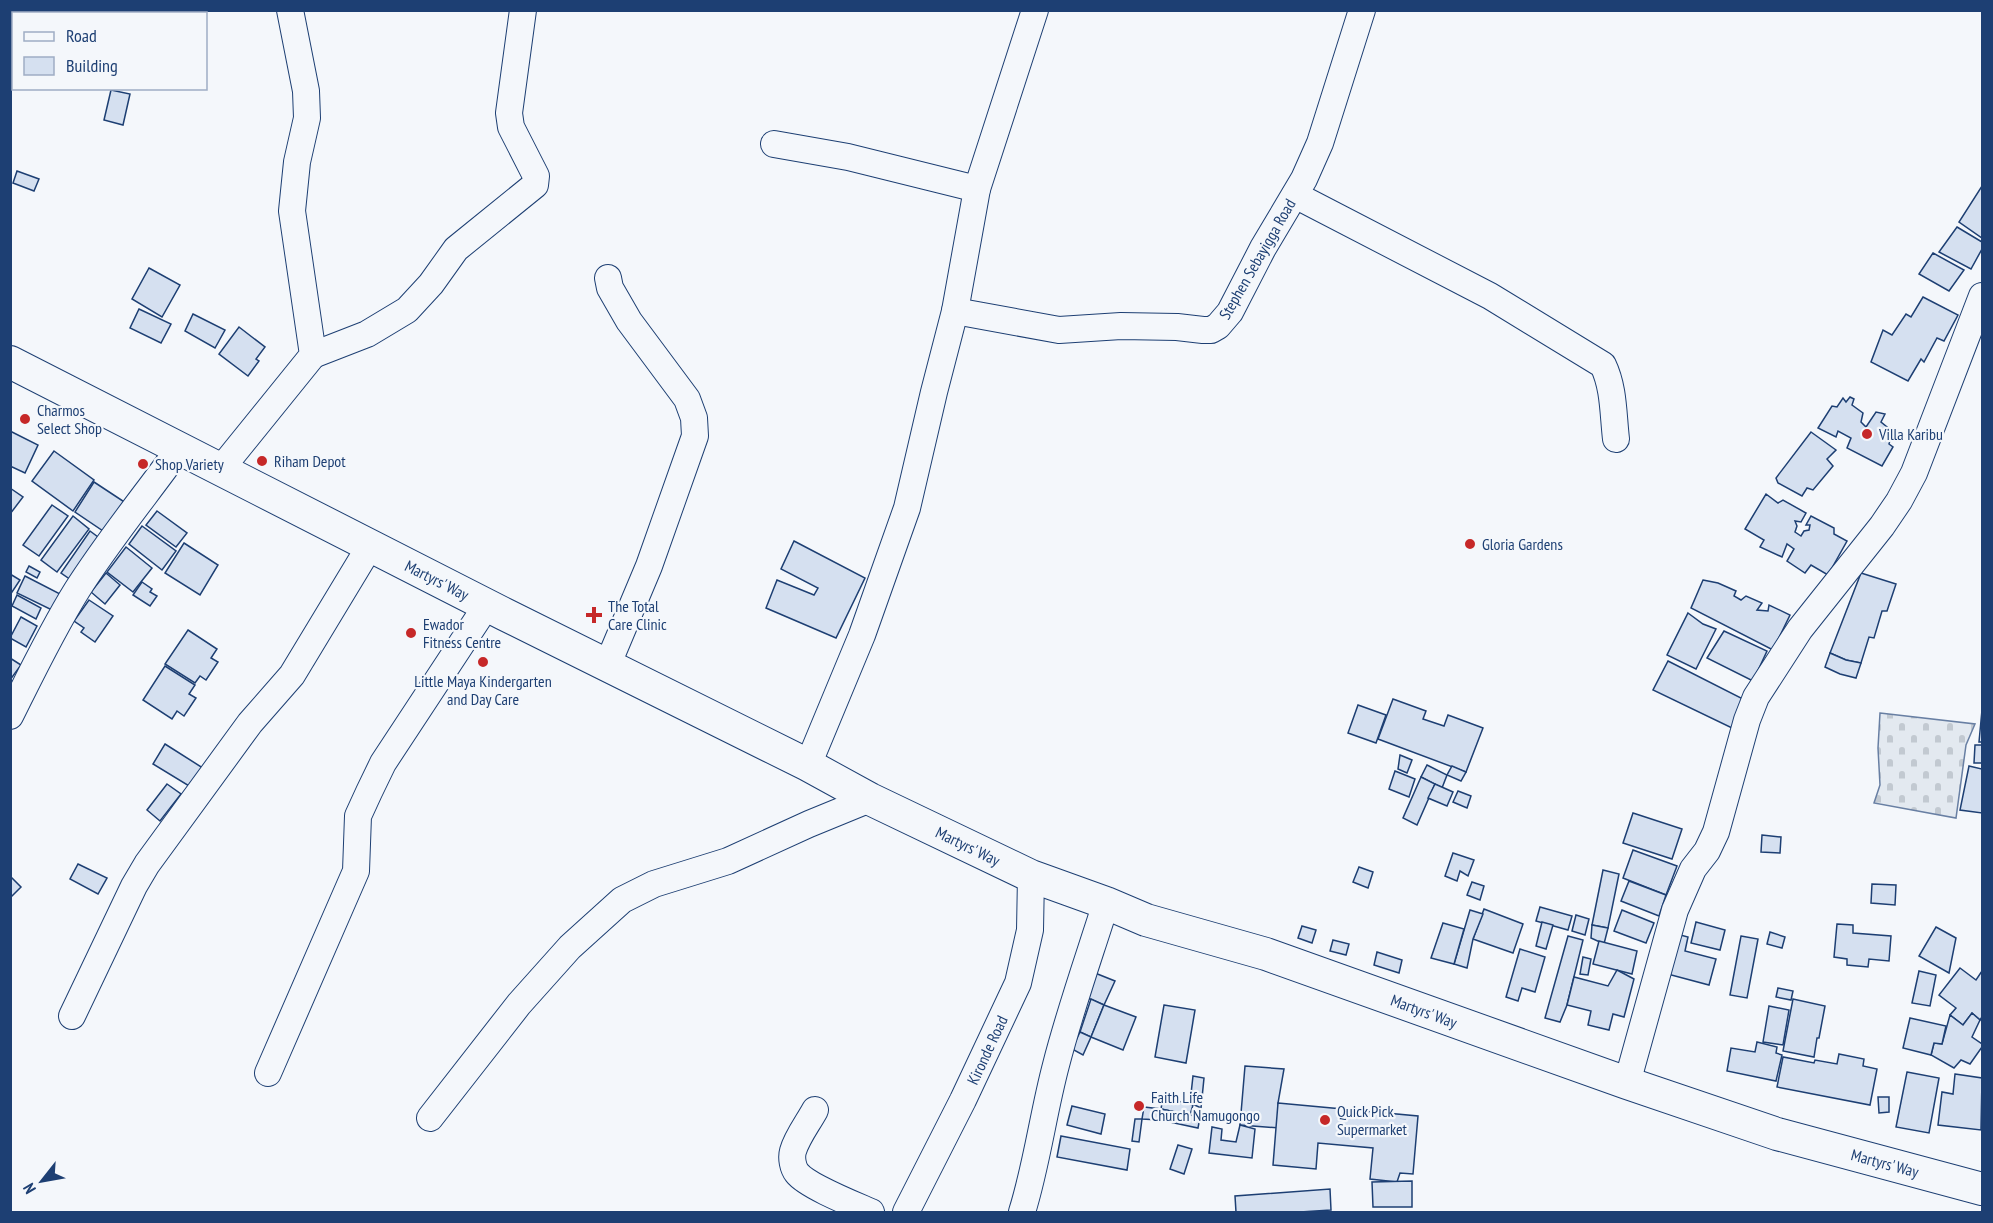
<svg xmlns="http://www.w3.org/2000/svg" width="1993" height="1223" font-family="'PT Sans Narrow',sans-serif">
	<style>
		.cemetery { fill: url(#cemetery-stones); stroke: #687fa3; stroke-width: 1.5 }
		.building { fill: #d5e0f0; stroke: #1d3f73; stroke-width: 1.5 }
		.lines { fill: none; stroke-linecap: round; stroke-linejoin: round }
		.minor-casing { stroke: #1d3f73; stroke-width: 28 }
		.major-casing { stroke: #1d3f73; stroke-width: 34 }
		.minor { stroke: #f4f7fb; stroke-width: 26 }
		.major { stroke: #f4f7fb; stroke-width: 32 }
		.poi-dot { fill: #c62828; stroke: #f4f7fb; stroke-width: 2 }
		.labels { text-anchor: middle; stroke-width: 4.5; stroke-linejoin: round; paint-order: stroke }
		.street-label { font-size: 16px; fill: #1d3f73; stroke: #f4f7fb }
		.poi-label { font-size: 16px; fill: #1d3f73; stroke: #f4f7fb; text-anchor: start }
	</style>
	<defs>
		<pattern id="cemetery-stones" width="16" height="16" patternUnits="userSpaceOnUse" patternTransform="scale(1.5)"><rect width="16" height="16" fill="#e3e9f0"/><path d="M2 7V4a2 2 0 0 1 4 0v3zM10 15v-3a2 2 0 0 1 4 0v3z" fill="#c2c9d1"/></pattern>
	</defs>
	<rect width="100%" height="100%" fill="#f4f7fb"/>
	<polygon class="cemetery" points="1880,713 1975,724 1966,745 1956,818 1874,803 1880,785 1878,748"/>
	<g class="building">
		<polygon points="111,90 130,94 123,125 104,120"/>
		<polygon points="17,171 39,179 34,191 13,183"/>
		<polygon points="1982,186 1982,238 1959,222"/>
		<polygon points="1957,227 1982,242 1982,249 1971,269 1939,252"/>
		<polygon points="1933,253 1964,270 1949,291 1919,274"/>
		<polygon points="149,268 180,285 162,317 132,299"/>
		<polygon points="1923,297 1958,315 1944,341 1937,338 1924,362 1921,359 1908,381 1871,362 1883,330 1892,335 1906,314 1911,317"/>
		<polygon points="139,309 171,324 161,343 130,328"/>
		<polygon points="193,314 225,330 215,348 185,331"/>
		<polygon points="239,327 265,347 256,359 259,361 248,376 219,354"/>
		<polygon points="1850,397 1854,399 1852,405 1863,413 1861,422 1866,427 1876,412 1885,414 1881,422 1892,431 1889,444 1893,447 1882,466 1847,448 1851,438 1838,431 1836,437 1818,428 1832,406 1837,407 1843,398 1846,402"/>
		<polygon points="10,431 38,445 25,473 10,466"/>
		<polygon points="1811,432 1836,450 1827,459 1833,466 1813,490 1807,488 1802,496 1778,483 1776,478"/>
		<polygon points="54,451 94,480 73,511 32,481"/>
		<polygon points="94,482 132,507 112,537 75,512"/>
		<polygon points="10,488 23,497 10,514"/>
		<polygon points="1766,494 1778,503 1783,500 1806,513 1801,522 1795,521 1797,526 1795,532 1801,536 1804,531 1809,530 1810,525 1806,525 1811,516 1834,528 1834,534 1847,541 1828,575 1811,565 1805,573 1787,561 1794,549 1787,544 1782,557 1760,547 1764,540 1745,529"/>
		<polygon points="52,505 68,516 39,556 23,545"/>
		<polygon points="157,511 187,533 176,547 146,525"/>
		<polygon points="73,516 89,529 57,572 41,560"/>
		<polygon points="142,526 176,551 162,570 129,544"/>
		<polygon points="90,531 106,543 77,584 61,573"/>
		<polygon points="794,541 865,578 836,638 766,608 777,580 814,595 818,588 781,569"/>
		<polygon points="184,543 218,565 200,595 165,573"/>
		<polygon points="126,547 152,568 133,592 107,572"/>
		<polygon points="29,566 40,572 37,578 26,572"/>
		<polygon points="106,573 120,585 105,604 91,592"/>
		<polygon points="1861,573 1896,584 1887,611 1882,611 1874,638 1869,637 1861,663 1846,660 1830,653"/>
		<polygon points="10,574 20,580 10,595"/>
		<polygon points="25,576 64,596 56,612 17,593"/>
		<polygon points="1703,580 1718,583 1736,591 1734,596 1741,600 1746,596 1762,603 1757,610 1768,611 1769,605 1790,615 1773,650 1691,608"/>
		<polygon points="142,582 152,589 150,592 157,596 150,606 133,595"/>
		<polygon points="17,595 41,608 36,619 12,606"/>
		<polygon points="89,600 113,616 95,642 81,632 84,628 74,621"/>
		<polygon points="1688,613 1703,624 1716,629 1696,669 1667,655"/>
		<polygon points="21,617 37,626 26,647 10,638"/>
		<polygon points="188,630 217,649 211,658 218,662 206,680 200,676 195,683 165,664"/>
		<polygon points="1724,631 1767,651 1753,681 1707,658"/>
		<polygon points="1830,653 1846,660 1861,663 1856,678 1840,674 1825,667"/>
		<polygon points="10,658 21,665 10,680"/>
		<polygon points="1668,661 1745,700 1732,728 1653,690"/>
		<polygon points="165,666 195,685 189,694 196,698 184,716 177,711 172,719 143,700"/>
		<polygon points="1393,699 1426,711 1423,719 1444,726 1448,715 1483,728 1466,772 1378,739"/>
		<polygon points="1358,705 1386,715 1376,743 1348,733"/>
		<polygon points="1982,710 1982,742 1979,742"/>
		<polygon points="165,744 206,770 194,789 153,764"/>
		<polygon points="1975,745 1982,745 1982,763 1974,763"/>
		<polygon points="1400,755 1412,760 1407,773 1398,769"/>
		<polygon points="1427,765 1447,775 1442,788 1421,777"/>
		<polygon points="1452,766 1466,772 1461,781 1447,775"/>
		<polygon points="1969,766 1982,769 1982,813 1960,810"/>
		<polygon points="1395,771 1415,779 1409,797 1389,789"/>
		<polygon points="1421,777 1435,784 1417,825 1403,818"/>
		<polygon points="167,784 181,794 160,821 147,810"/>
		<polygon points="1435,784 1453,792 1447,806 1428,798"/>
		<polygon points="1458,791 1471,796 1467,808 1453,802"/>
		<polygon points="1633,813 1682,829 1672,859 1623,843"/>
		<polygon points="1762,835 1781,837 1780,853 1761,852"/>
		<polygon points="1633,850 1677,866 1666,895 1623,878"/>
		<polygon points="1453,853 1474,860 1468,876 1460,871 1457,881 1445,876"/>
		<polygon points="78,864 107,878 98,894 70,879"/>
		<polygon points="1359,867 1373,872 1368,888 1353,882"/>
		<polygon points="1603,870 1619,874 1608,928 1592,925"/>
		<polygon points="10,876 21,887 10,898"/>
		<polygon points="1629,881 1666,895 1659,916 1621,901"/>
		<polygon points="1472,882 1484,886 1480,900 1467,895"/>
		<polygon points="1872,884 1896,885 1895,905 1871,903"/>
		<polygon points="1540,907 1572,916 1568,930 1536,921"/>
		<polygon points="1484,909 1523,924 1513,953 1473,939"/>
		<polygon points="1470,910 1483,914 1473,939 1467,968 1454,964"/>
		<polygon points="1622,910 1654,923 1646,943 1614,931"/>
		<polygon points="1576,915 1589,919 1585,935 1572,931"/>
		<polygon points="1542,922 1553,925 1546,949 1536,946"/>
		<polygon points="1696,922 1725,930 1720,950 1691,943"/>
		<polygon points="1443,923 1464,929 1454,964 1431,958"/>
		<polygon points="1837,924 1853,925 1853,933 1891,936 1889,961 1869,959 1868,967 1847,965 1847,959 1834,957"/>
		<polygon points="1592,925 1608,928 1604,944 1591,938"/>
		<polygon points="1302,926 1316,930 1312,943 1298,938"/>
		<polygon points="1936,927 1956,938 1949,973 1919,956"/>
		<polygon points="1669,932 1688,937 1685,951 1716,959 1709,985 1660,972"/>
		<polygon points="1770,932 1785,937 1782,948 1767,944"/>
		<polygon points="1568,936 1583,940 1567,1005 1560,1022 1545,1018"/>
		<polygon points="1741,936 1758,939 1747,998 1730,995"/>
		<polygon points="1333,940 1349,944 1346,955 1330,951"/>
		<polygon points="1599,941 1637,951 1632,974 1593,964"/>
		<polygon points="1520,949 1545,957 1535,992 1522,988 1518,1001 1506,997"/>
		<polygon points="1377,952 1402,960 1399,973 1374,965"/>
		<polygon points="1583,957 1591,959 1588,975 1580,974"/>
		<polygon points="1960,968 1976,980 1982,971 1982,1017 1980,1020 1972,1013 1963,1025 1950,1015 1956,1008 1939,995"/>
		<polygon points="1617,970 1634,979 1624,1017 1613,1014 1609,1030 1588,1025 1591,1011 1567,1005 1574,977 1608,986"/>
		<polygon points="1919,971 1936,975 1930,1006 1912,1003"/>
		<polygon points="1095,973 1115,981 1104,1005 1085,997"/>
		<polygon points="1778,988 1793,991 1791,1000 1776,997"/>
		<polygon points="1091,999 1104,1005 1091,1037 1080,1032"/>
		<polygon points="1793,999 1825,1006 1819,1038 1817,1038 1814,1057 1783,1051"/>
		<polygon points="1104,1005 1136,1017 1123,1050 1091,1037"/>
		<polygon points="1164,1005 1195,1010 1186,1063 1155,1057"/>
		<polygon points="1769,1006 1789,1010 1783,1045 1763,1042"/>
		<polygon points="1972,1013 1980,1020 1972,1037 1982,1044 1982,1047 1970,1064 1961,1060 1954,1068 1931,1055 1934,1043 1942,1044 1950,1015 1963,1025"/>
		<polygon points="1910,1018 1946,1026 1942,1044 1934,1043 1931,1055 1903,1048"/>
		<polygon points="1080,1032 1091,1037 1083,1055 1072,1049"/>
		<polygon points="1757,1042 1777,1047 1776,1053 1782,1055 1776,1081 1727,1071 1731,1048 1755,1052"/>
		<polygon points="1839,1054 1864,1059 1863,1066 1877,1069 1870,1105 1777,1087 1783,1057 1814,1063 1815,1060 1837,1064"/>
		<polygon points="1245,1066 1284,1069 1278,1103 1280,1128 1240,1125"/>
		<polygon points="1907,1072 1939,1078 1929,1133 1896,1127"/>
		<polygon points="1955,1074 1982,1078 1981,1130 1938,1125 1942,1092 1953,1094"/>
		<polygon points="1193,1076 1204,1078 1201,1108 1190,1103"/>
		<polygon points="1163,1097 1193,1105 1190,1115 1161,1109"/>
		<polygon points="1878,1097 1889,1097 1889,1112 1879,1113"/>
		<polygon points="1278,1103 1418,1116 1413,1174 1400,1173 1397,1182 1370,1179 1373,1148 1318,1143 1316,1169 1273,1165"/>
		<polygon points="1072,1106 1105,1114 1101,1134 1067,1125"/>
		<polygon points="1144,1107 1161,1109 1160,1120 1142,1119"/>
		<polygon points="1161,1109 1200,1117 1198,1128 1160,1120"/>
		<polygon points="1135,1119 1142,1119 1139,1142 1132,1141"/>
		<polygon points="1240,1125 1255,1129 1252,1158 1209,1153 1212,1127 1222,1129 1221,1140 1236,1142"/>
		<polygon points="1061,1136 1130,1149 1127,1170 1057,1157"/>
		<polygon points="1178,1145 1192,1149 1184,1174 1170,1169"/>
		<polygon points="1412,1181 1412,1207 1373,1207 1372,1182"/>
		<polygon points="1330,1189 1331,1210 1300,1212 1236,1212 1235,1196"/>
	</g>
	<g class="lines">
		<defs>
			<g id="minor">
				<polyline points="774,144 848,157 977,189"/>
				<path d="M1295 195 1490 296 1603 365C1614 388 1613 413 1616 439"/>
				<polyline points="955,311 1059,330 1121,326 1177,327 1203,330 1211,330 1218,326 1230,312 1263,248 1304,179 1320,143 1362,10"/>
				<polyline points="313,355 367,334 407,310 431,284 456,249 535,185 536,176 511,127 509,113 523,10"/>
				<polyline points="220,470 313,355 292,211 297,162 307,118 306,91 290,10"/>
				<polyline points="607,666 649,566 695,436 694,418 687,399 629,321 610,288 608,278"/>
				<path d="M10 716C31 674 52 630 77 590 108 541 145 496 179 449"/>
				<polyline points="808,765 862,635 907,508 934,392 955,311 977,189 1035,10"/>
				<polyline points="72,1016 134,886 147,864 250,723 292,675 370,546"/>
				<polyline points="268,1073 356,871 358,816 369,792 383,763 487,605"/>
				<polyline points="1627,1083 1675,910 1693,869 1707,851 1716,832 1747,720 1756,697 1800,629 1882,526 1899,501 1914,473 1982,296"/>
				<path d="M815 1110C808 1123 797 1137 793 1151 791 1158 793 1168 797 1173 807 1186 855 1205 871 1212"/>
				<polyline points="430,1118 519,1004 570,947 622,900 654,884 728,861 809,824 870,799"/>
				<polyline points="906,1212 963,1100 1018,983 1030,930 1031,876"/>
				<path d="M1022 1212C1037 1164 1043 1114 1056 1065 1070 1010 1089 957 1106 903"/>
			</g>
			<polyline id="major" points="10,362 504,614 808,765 870,799 1031,876 1106,903 1146,920 1266,954 1627,1083 1777,1134 1982,1189"/>
		</defs>
		<use href="#minor" class="minor-casing"/>
		<use href="#major" class="major-casing"/>
		<use href="#minor" class="minor"/>
		<use href="#major" class="major"/>
	</g>
	<g class="poi-dot">
		<circle cx="25" cy="419" r="6"/>
		<circle cx="1867" cy="434" r="6"/>
		<circle cx="262" cy="461" r="6"/>
		<circle cx="143" cy="464" r="6"/>
		<circle cx="1470" cy="544" r="6"/>
		<path d="M591 606h6v6h6v6h-6v6h-6v-6h-6v-6h6z"/>
		<circle cx="411" cy="633" r="6"/>
		<circle cx="483" cy="662" r="6"/>
		<circle cx="1139" cy="1106" r="6"/>
		<circle cx="1325" cy="1120" r="6"/>
	</g>
	<g class="labels">
		<g class="street-label">
			<text transform="translate(1257 259) rotate(-60)" y="6">Stephen Sebayigga Road</text>
			<text transform="translate(437 580) rotate(27)" y="6">Martyrs' Way</text>
			<text transform="translate(968 846) rotate(26)" y="6">Martyrs' Way</text>
			<text transform="translate(1424 1011) rotate(20)" y="6">Martyrs' Way</text>
			<text transform="translate(987 1050) rotate(-65)" y="6">Kironde Road</text>
			<text transform="translate(1885 1163) rotate(15)" y="6">Martyrs' Way</text>
		</g>
		<g class="poi-label">
			<text x="37" y="416">Charmos<tspan x="37" dy="18">Select Shop</tspan></text>
			<text x="1879" y="440">Villa Karibu</text>
			<text x="274" y="467">Riham Depot</text>
			<text x="155" y="470">Shop Variety</text>
			<text x="1482" y="550">Gloria Gardens</text>
			<text x="608" y="612">The Total<tspan x="608" dy="18">Care Clinic</tspan></text>
			<text x="423" y="630">Ewador<tspan x="423" dy="18">Fitness Centre</tspan></text>
			<text x="483" y="687" text-anchor="middle">Little Maya Kindergarten<tspan x="483" dy="18">and Day Care</tspan></text>
			<text x="1151" y="1103">Faith Life<tspan x="1151" dy="18">Church Namugongo</tspan></text>
			<text x="1337" y="1117">Quick Pick<tspan x="1337" dy="18">Supermarket</tspan></text>
		</g>
	</g>
	<rect width="1993" height="1223" fill="none" stroke="#1d3f73" stroke-width="24"/>
	<rect x="12" y="12" width="195" height="78" fill="#f4f7fb" stroke="#9eadc5" stroke-width="1.5"/>
	<rect x="24" y="32" width="30" height="9" fill="#f4f7fb" stroke="#9eadc5" stroke-width="1.5"/>
	<text x="66" y="42" font-size="18" fill="#1d3f73">Road</text>
	<rect x="24" y="57" width="30" height="18" fill="#d5e0f0" stroke="#9eadc5" stroke-width="1.5"/>
	<text x="66" y="72" font-size="18" fill="#1d3f73">Building</text>
	<g transform="translate(42 1181) rotate(239)" stroke="#f4f7fb" stroke-width="4.5" paint-order="stroke">
	<path d="M0-4.5L10 22L0 15L-10 22Z" fill="#1d3f73"/>
	<text y="-9" font-size="16" font-weight="bold" text-anchor="middle" fill="#1d3f73">N</text>
	</g>
</svg>
